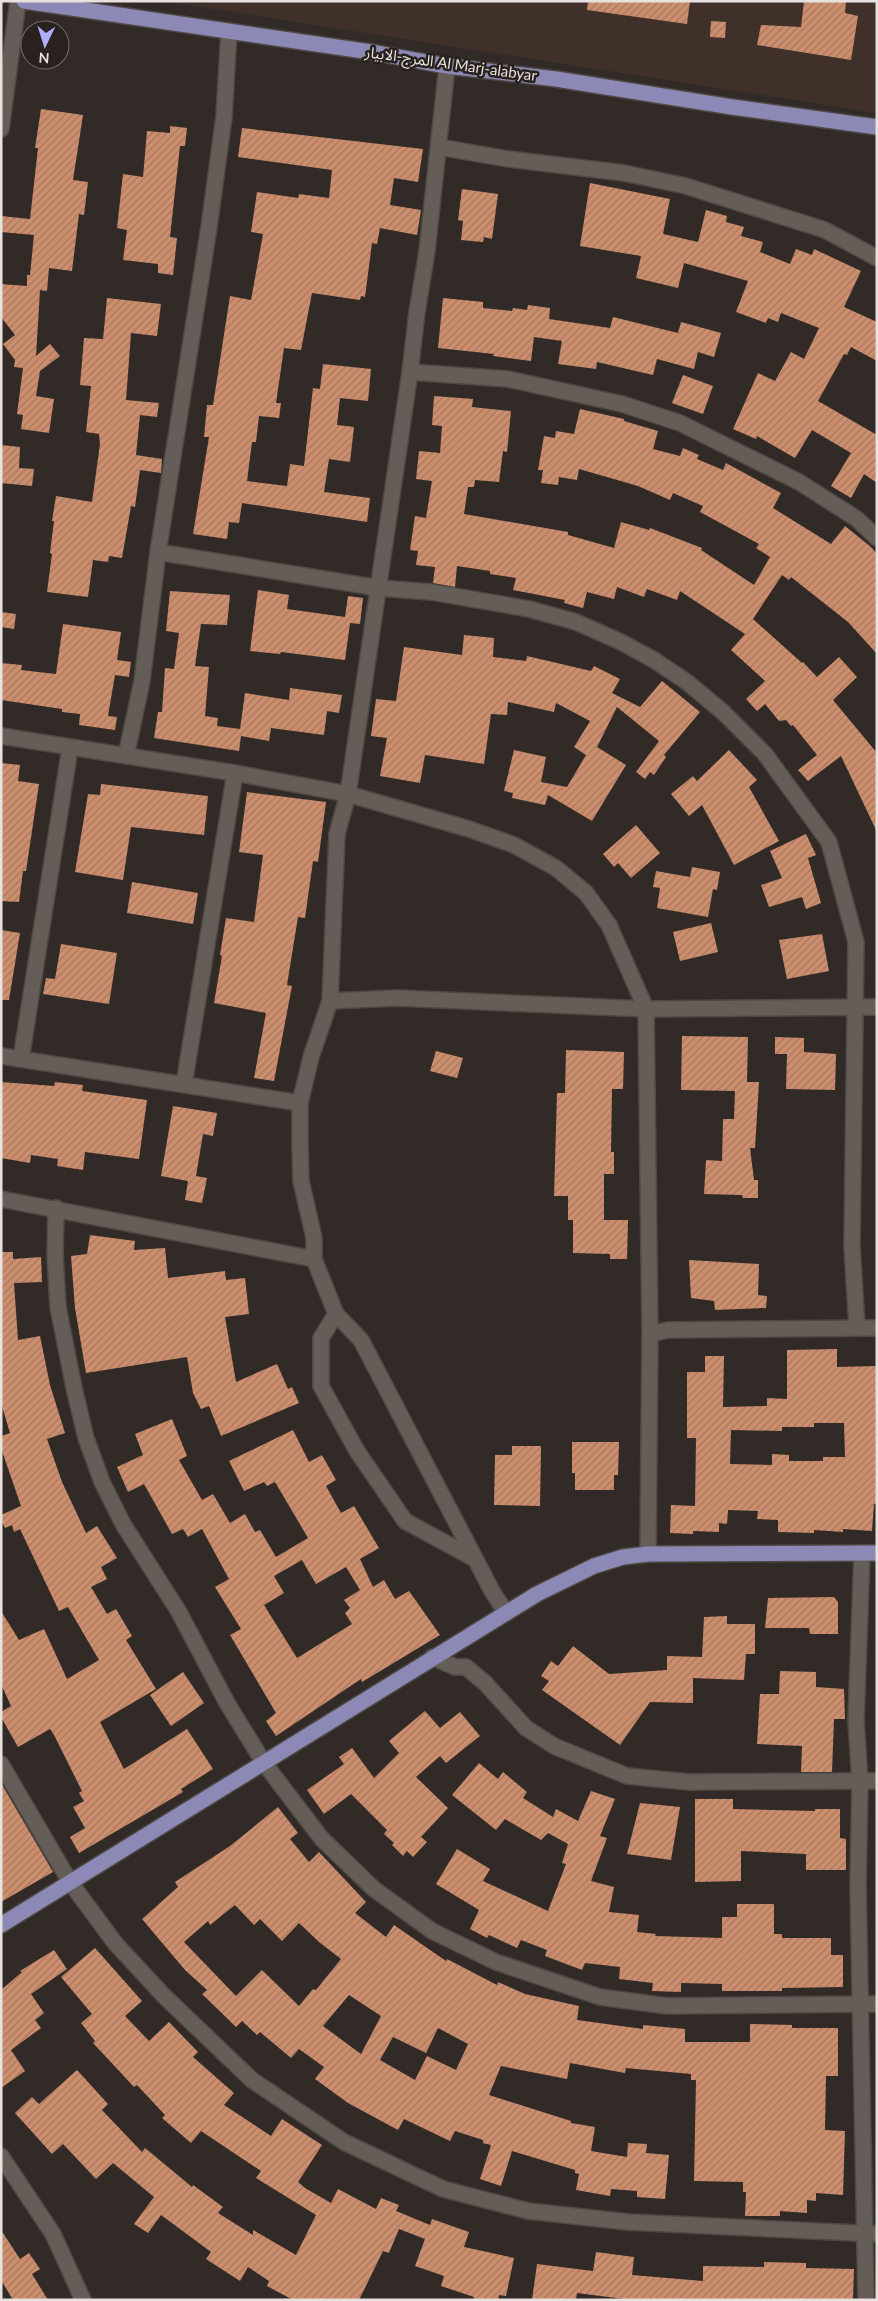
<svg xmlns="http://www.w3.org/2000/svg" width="878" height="2301" font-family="Lato,'Noto Sans Arabic',sans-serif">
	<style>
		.built { fill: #3f312a }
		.building { fill: url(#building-hatch); fill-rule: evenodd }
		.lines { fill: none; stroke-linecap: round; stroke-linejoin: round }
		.street-casing { stroke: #4f4945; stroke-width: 18 }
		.primary-casing { stroke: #4f4945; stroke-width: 18 }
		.street { stroke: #655d58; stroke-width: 15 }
		.primary { stroke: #8d89b6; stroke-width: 15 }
		.labels { text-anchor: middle; stroke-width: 5; stroke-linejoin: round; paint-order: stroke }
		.street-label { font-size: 15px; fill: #e7e1df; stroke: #28211d }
	</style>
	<defs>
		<pattern id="building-hatch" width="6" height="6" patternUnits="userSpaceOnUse" patternTransform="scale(1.25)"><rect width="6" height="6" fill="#cd8e6d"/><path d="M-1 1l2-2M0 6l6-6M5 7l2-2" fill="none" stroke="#a47860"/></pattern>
	</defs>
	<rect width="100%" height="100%" fill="#322a26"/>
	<polygon class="built" points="162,1 877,1 877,113"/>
	<g class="building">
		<polygon points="588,1 690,1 687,24 587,10"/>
		<polygon points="804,1 846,1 845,13 858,16 851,60 757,45 761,25 801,27"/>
		<polygon points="711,21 726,22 725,38 710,37"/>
		<polygon points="41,109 83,115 73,180 88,182 84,215 79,214 72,271 49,268 47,291 40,290 36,356 50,344 60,356 40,371 36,396 54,399 49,433 21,429 23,415 17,414 23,368 14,367 15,360 3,344 15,335 1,317 1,284 27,286 27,275 30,275 34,235 1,232 1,216 30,219 38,148 35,148"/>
		<polygon points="170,126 187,128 185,146 180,146 170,237 177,238 173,275 158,273 158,264 123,260 127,230 117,228 123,174 143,177 147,131 170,133"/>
		<polygon points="242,128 423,149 418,182 394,178 390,205 421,210 417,235 380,228 377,244 372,243 365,297 361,296 360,300 312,293 301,350 284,348 276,403 281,403 279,418 259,416 256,442 252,442 247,481 287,486 290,464 304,466 313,388 320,389 323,364 371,369 368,401 340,398 337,425 354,427 350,462 329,459 324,492 370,498 367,522 242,503 239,523 229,522 227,539 193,534 209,437 204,437 207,405 213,405 230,296 251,300 263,234 251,232 257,192 298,198 299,194 329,198 332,170 238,157"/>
		<polygon points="590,183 670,199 663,234 698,242 706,210 727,216 726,222 744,227 741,236 763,242 760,252 790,264 796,249 812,255 814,249 861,271 844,307 877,322 877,361 851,347 847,355 844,354 818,401 877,435 877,483 864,474 851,498 831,486 851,453 812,430 795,458 757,436 756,439 733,429 758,373 775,381 791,352 804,359 819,328 781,313 778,322 768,318 766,323 736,312 748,281 684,263 678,288 636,278 641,256 580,246"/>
		<polygon points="462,189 498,194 492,239 484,237 483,242 461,240 463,221 458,220"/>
		<polygon points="107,298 161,304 157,336 131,333 126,400 159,403 157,417 140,415 136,455 162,459 161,473 140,470 135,507 131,506 122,558 109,556 108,562 93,560 88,597 47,592 52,554 50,553 54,521 52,521 56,496 92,502 100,444 99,434 86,432 91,386 80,385 84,338 103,339"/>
		<polygon points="443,298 483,302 483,308 512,311 513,308 527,310 528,305 550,308 549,319 610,328 613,317 678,333 681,322 721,333 714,357 698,352 694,369 657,359 653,375 597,362 596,369 558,364 562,341 534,337 531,361 493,356 494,354 438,348"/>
		<polygon points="683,375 713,386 703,414 672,403"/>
		<polygon points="434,396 473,399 472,407 511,411 507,452 503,451 499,482 475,480 474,487 468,487 464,514 568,532 568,535 614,548 621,522 649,530 650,528 702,548 701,550 754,585 770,557 756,548 759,544 700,512 703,506 673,493 670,500 638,486 579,469 577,480 559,477 558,485 541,483 543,470 538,470 544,436 555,438 556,431 574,434 580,409 624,419 624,421 658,431 653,449 680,456 683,448 699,455 697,459 723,470 726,463 781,493 773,508 831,544 845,526 871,547 877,554 877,654 848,622 791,577 789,580 782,575 753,619 802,663 803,662 817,677 839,657 857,677 833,700 877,753 877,832 841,756 808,781 798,770 817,755 793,725 791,726 786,720 779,721 765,704 757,711 746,699 765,681 731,650 745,634 680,591 677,600 647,589 644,597 617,587 614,599 587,592 583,608 564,603 565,600 513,590 516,578 490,574 490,571 457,566 455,587 433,583 435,567 416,565 418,551 410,550 415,516 426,518 432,481 416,479 419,451 440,453 442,426 432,425"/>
		<polygon points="1,445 20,447 19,468 34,469 32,486 1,483"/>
		<polygon points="258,590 289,595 287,609 345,617 348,596 363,598 360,624 350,623 345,660 281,652 280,654 250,651"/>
		<polygon points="170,591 230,595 227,625 201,624 195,666 209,667 205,716 218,718 217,726 240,729 245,693 289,700 290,688 342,695 339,713 327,711 324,735 271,728 269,741 241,736 239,751 154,738 158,712 162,712 165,668 174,669 179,633 166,631"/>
		<polygon points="1,612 16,614 14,629 1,627"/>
		<polygon points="63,624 121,632 117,660 131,662 129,677 115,675 108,716 117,717 115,730 79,725 80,714 62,712 62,709 1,700 1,663 22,665 21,670 56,674"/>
		<polygon points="464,635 494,638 493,657 526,661 527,656 591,671 594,666 620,679 612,693 640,707 662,681 700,712 664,755 666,757 654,775 650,772 645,779 636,772 659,741 617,707 597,747 626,765 592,821 548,795 545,805 512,798 513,793 504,791 514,750 546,757 541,782 567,787 586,755 574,747 590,721 556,703 554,712 508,702 507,715 491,714 484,764 425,755 420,783 380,776 387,738 371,736 376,699 396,701 404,647 462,655"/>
		<polygon points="729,750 757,780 749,787 779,841 734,865 702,805 689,816 671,794 693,776 697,781"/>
		<polygon points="1,763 20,765 18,781 39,784 26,871 23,871 19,902 1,901"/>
		<polygon points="101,784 208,796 204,835 131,827 123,880 75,872 88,794 100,795"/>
		<polygon points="247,792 326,802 318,862 313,861 305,918 298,917 287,985 292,986 274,1081 254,1078 266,1013 214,1003 222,956 220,955 226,918 254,922 263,855 239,852"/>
		<polygon points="636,825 660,853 631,878 618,863 614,867 603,854"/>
		<polygon points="806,834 816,855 808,858 821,903 806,909 802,897 769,907 761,885 782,878 770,851"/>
		<polygon points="692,867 720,872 717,890 713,889 708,917 657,908 660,888 653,887 656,871 690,877"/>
		<polygon points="132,882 198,893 193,924 127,913"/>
		<polygon points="711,923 718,952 680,961 673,932"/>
		<polygon points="1,930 20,933 9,1000 1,1000"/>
		<polygon points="822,934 829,971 787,979 779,940"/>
		<polygon points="61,944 117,953 109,1004 43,994 46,978 55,979"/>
		<polygon points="682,1036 748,1037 747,1082 759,1082 755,1148 750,1148 754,1180 758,1180 758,1198 743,1198 742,1195 704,1194 706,1160 722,1161 723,1119 734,1119 735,1091 681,1090"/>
		<polygon points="775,1037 804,1038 804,1052 836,1054 835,1090 786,1089 787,1054 775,1054"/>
		<polygon points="566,1050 624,1052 623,1089 612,1089 611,1152 614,1152 614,1174 604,1174 604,1220 628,1220 627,1259 610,1259 610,1254 573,1253 573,1220 568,1220 568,1196 554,1196 557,1093 565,1093"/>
		<polygon points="436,1051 463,1058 457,1078 430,1071"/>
		<polygon points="1,1082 54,1086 55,1082 83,1085 82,1091 147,1100 139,1159 85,1152 83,1170 57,1166 58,1159 31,1155 30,1163 1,1158"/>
		<polygon points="173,1106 217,1113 213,1136 203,1134 196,1176 207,1178 202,1203 185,1200 188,1181 161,1176"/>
		<polygon points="90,1235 135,1241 134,1250 165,1248 168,1278 225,1271 226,1280 245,1278 249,1314 225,1317 236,1382 277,1364 288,1389 292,1387 299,1403 221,1436 209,1406 201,1409 193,1393 187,1357 86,1373 75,1308 71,1256 87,1254"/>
		<polygon points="1,1252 13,1252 13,1259 41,1257 42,1282 14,1283 18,1340 40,1336 50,1385 65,1433 47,1439 62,1482 86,1533 97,1526 117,1558 101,1567 107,1579 91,1587 107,1614 116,1609 132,1636 126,1640 156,1689 100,1722 124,1769 187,1729 213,1769 181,1789 183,1792 79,1853 70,1837 85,1828 73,1807 84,1801 79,1793 82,1791 54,1735 50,1729 18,1747 1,1717 1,1712 11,1706 1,1684 1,1611 19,1640 44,1629 67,1679 99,1660 68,1607 59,1611 20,1529 14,1532 12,1525 5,1528 1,1520 1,1515 21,1506 1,1448 1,1436 10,1433 1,1403"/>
		<polygon points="689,1260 759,1264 758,1295 767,1296 766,1308 715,1310 714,1301 691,1298"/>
		<path d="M837 1349V1367L877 1366V1504H874L872 1531 843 1529V1532L814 1530V1533L778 1532V1520L757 1519 758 1511 728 1510 727 1524 719 1523V1532L693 1531V1534L670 1533 671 1505 695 1506 696 1438H687V1372H705V1356H724L723 1407 767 1406V1398L787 1399V1350ZM814 1423H844L845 1457H823V1461H789V1455L772 1454V1465L730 1464 731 1430 782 1431V1427H814Z"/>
		<path d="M172 1419 187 1456 179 1460 202 1500 213 1494 230 1523 245 1514 255 1532 260 1530 276 1557 308 1538 275 1482 267 1486 264 1482 244 1491 229 1461 293 1430 309 1462 322 1455 336 1480 326 1486 341 1513 354 1506 379 1548 360 1559 373 1587 384 1580 395 1599 409 1591 440 1635 362 1682 361 1679 276 1736 266 1721 276 1713 230 1635 241 1629 215 1587 229 1579 202 1529 188 1537 183 1529 172 1534 144 1484 128 1492 117 1467 143 1455 135 1434ZM302 1560 316 1584 346 1567 360 1590 344 1600 350 1608 345 1613 352 1624 297 1658 264 1605 284 1593 274 1576Z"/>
		<polygon points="572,1442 619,1442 618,1475 614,1475 614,1490 575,1490 575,1473 572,1473"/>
		<polygon points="512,1446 541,1446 540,1506 494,1505 495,1455 512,1455"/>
		<polygon points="834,1597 838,1602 838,1634 810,1634 809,1628 765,1628 768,1598"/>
		<polygon points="727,1616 727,1624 755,1624 755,1654 746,1654 744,1680 693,1678 693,1703 650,1702 620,1745 542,1690 549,1681 541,1676 551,1661 558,1666 573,1646 609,1674 667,1670 667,1656 702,1657 704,1617"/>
		<polygon points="780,1671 816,1672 816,1687 844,1689 845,1719 834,1719 832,1772 801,1772 802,1746 757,1744 760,1694 779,1694"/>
		<polygon points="183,1672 204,1703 171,1726 150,1695"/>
		<polygon points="425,1711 440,1728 460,1712 480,1736 446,1763 440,1756 416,1777 448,1808 421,1837 427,1842 413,1857 407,1851 403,1856 392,1845 394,1843 384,1834 387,1830 351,1794 324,1814 307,1790 344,1764 339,1757 352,1748 374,1778 399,1753 389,1741"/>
		<polygon points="479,1763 498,1779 503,1772 527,1792 523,1798 553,1817 556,1809 578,1821 591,1791 615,1799 600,1836 607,1838 591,1881 614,1887 609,1912 639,1915 637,1932 656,1934 655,1936 722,1938 722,1917 737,1917 737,1904 774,1904 774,1934 782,1934 782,1938 831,1938 831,1955 843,1955 843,1987 782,1988 782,1991 722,1991 722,1984 681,1983 681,1992 652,1991 653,1983 619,1979 620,1967 585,1963 582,1970 545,1956 547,1950 521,1940 517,1948 489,1935 487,1938 470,1929 479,1910 436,1884 457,1849 490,1869 483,1881 548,1911 566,1864 562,1863 568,1844 548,1833 541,1840 505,1819 496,1830 452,1795"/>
		<polygon points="1,1783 53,1872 1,1902"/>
		<polygon points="695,1799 733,1799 733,1809 815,1811 815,1809 840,1809 840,1838 846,1839 846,1870 806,1870 806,1854 741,1851 741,1881 695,1882"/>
		<polygon points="640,1803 680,1807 671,1860 627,1854"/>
		<path d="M278 1807 298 1833 290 1839 309 1862 319 1852 366 1902 355 1913 386 1937 394 1925 446 1961 447 1959 497 1985 498 1982 525 1994 579 2006 577 2020 643 2029V2025L685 2029V2042H750V2024L792 2025V2028H838V2076H826L825 2130 845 2131 843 2195 816 2193V2201L807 2200V2213L780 2211V2216H745L746 2192H743V2182L694 2181 696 2080H691V2074L626 2068 625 2073 570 2063 567 2079 501 2066 489 2095 571 2121V2123L595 2127 591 2151 627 2157 628 2143 647 2144 646 2153 669 2155 665 2199 637 2197V2191L611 2189 610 2196 576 2190 579 2174 575 2173V2170L512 2151 501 2186 480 2179 491 2145 483 2143V2140L455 2131 450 2141 404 2119 398 2130 348 2103 315 2079 324 2067 299 2049 291 2058 260 2032 257 2035 242 2021 236 2027 202 1994 207 1990 185 1970 142 1919 178 1887 175 1882 230 1846ZM235 1905 254 1925 260 1919 282 1941 299 1923 319 1942 341 1959 316 1990 313 1989 299 2006 262 1970 236 1996 184 1942 208 1921 210 1925ZM349 1995 381 2016 361 2054 323 2026ZM438 2028 468 2044 456 2070 427 2056 415 2080 380 2060 393 2037 426 2053Z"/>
		<polygon points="95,1948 142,2001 125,2016 149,2041 169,2022 198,2052 193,2057 234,2093 224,2105 271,2136 282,2119 322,2145 298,2182 305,2188 331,2203 338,2189 376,2209 381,2198 399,2205 396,2211 430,2225 432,2219 469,2232 464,2247 514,2258 506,2296 499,2295 498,2300 474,2300 474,2297 441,2286 444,2276 415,2266 425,2239 399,2229 389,2253 383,2251 359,2300 293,2300 267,2286 269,2281 248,2267 240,2281 206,2259 211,2252 161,2215 148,2233 134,2224 154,2197 113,2163 96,2179 63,2144 52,2154 15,2113 32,2097 39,2104 77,2070 108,2104 102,2110 142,2152 145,2148 192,2187 193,2185 223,2207 218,2213 253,2235 253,2230 296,2255 316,2215 256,2178 261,2171 201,2131 191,2143 162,2118 165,2115 137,2085 134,2087 93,2043 95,2041 81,2023 92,2014 61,1977"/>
		<polygon points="54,1950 67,1969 31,1994 44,2013 35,2020 41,2028 11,2050 25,2071 1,2088 1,1990 22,1972 20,1971"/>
		<polygon points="1,2230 20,2259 29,2253 40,2269 32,2274 48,2300 13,2300 1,2280"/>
		<polygon points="596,2252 634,2257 632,2275 703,2281 703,2266 764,2267 764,2262 806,2263 806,2268 854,2269 853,2300 632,2300 577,2293 576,2300 532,2300 537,2264 593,2271"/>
	</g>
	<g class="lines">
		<defs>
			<g id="street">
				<polyline points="447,66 427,251 417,312 410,372 348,794 337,834 330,1001 311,1057 300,1103 300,1144 301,1181 314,1238 314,1259 336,1314 361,1340 492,1591 506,1613"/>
				<polyline points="1,129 18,1"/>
				<polyline points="439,147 508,159 624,173 686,186 825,230 877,258"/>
				<polyline points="410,372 508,379 622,404 680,423 799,482 857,519 877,538"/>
				<polyline points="158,552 379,588 431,592 529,609 576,622 621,642 654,660 687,682 724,713 765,754 829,842 856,942 852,1246 857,1328"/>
				<polyline points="1,736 235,773 348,794 469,829 514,845 556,868 586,893 609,925 646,1009 650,1334"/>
				<polyline points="126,756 142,681 158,552 209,227 224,117 229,31"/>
				<polyline points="330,1001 397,998 646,1009 877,1007"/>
				<polyline points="1,1056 300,1103"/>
				<polyline points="21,1059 70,748"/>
				<polyline points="184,1084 235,773"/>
				<polyline points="1,1199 314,1259"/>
				<polyline points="56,1208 55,1254 58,1307 74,1388 86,1438 102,1482 123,1524 179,1612 227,1703 264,1763 322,1839 374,1889 432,1931 496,1962 600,1997 667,2006 877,2004"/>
				<polyline points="336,1314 321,1338 321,1386 357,1451 405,1521 475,1559"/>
				<polyline points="862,1553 856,1720 860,1782 858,1885 866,2300"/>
				<polyline points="648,1554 650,1334 668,1330 877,1328"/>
				<polyline points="432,1657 455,1667 466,1667 485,1683 526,1728 554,1746 627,1776 689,1782 877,1781"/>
				<polyline points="1,1764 70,1882 115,1943 163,1995 252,2080 344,2142 443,2189 528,2211 628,2222 877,2234"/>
				<polyline points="1,2156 53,2234 83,2300"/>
			</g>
			<g id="primary">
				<polyline points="24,1 371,52 447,66 556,79 732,107 877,127"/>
				<polyline points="1,1925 537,1594 594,1566 623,1557 648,1554 877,1553"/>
			</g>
		</defs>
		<use href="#street" class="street-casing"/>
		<use href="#primary" class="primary-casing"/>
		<use href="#street" class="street"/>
		<use href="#primary" class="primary"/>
	</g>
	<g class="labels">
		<g class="street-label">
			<text transform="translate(451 64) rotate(8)" y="5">المرج-الابيار Al Marj-alabyar</text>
		</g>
	</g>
	<rect width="878" height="2301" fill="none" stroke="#e7e1df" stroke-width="5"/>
	<g transform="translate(45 45) rotate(184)"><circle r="24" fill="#28211d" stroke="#746e6b"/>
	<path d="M0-4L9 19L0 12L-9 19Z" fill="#aeaefb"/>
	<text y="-8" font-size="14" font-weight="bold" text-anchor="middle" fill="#e7e1df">N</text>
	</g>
</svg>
